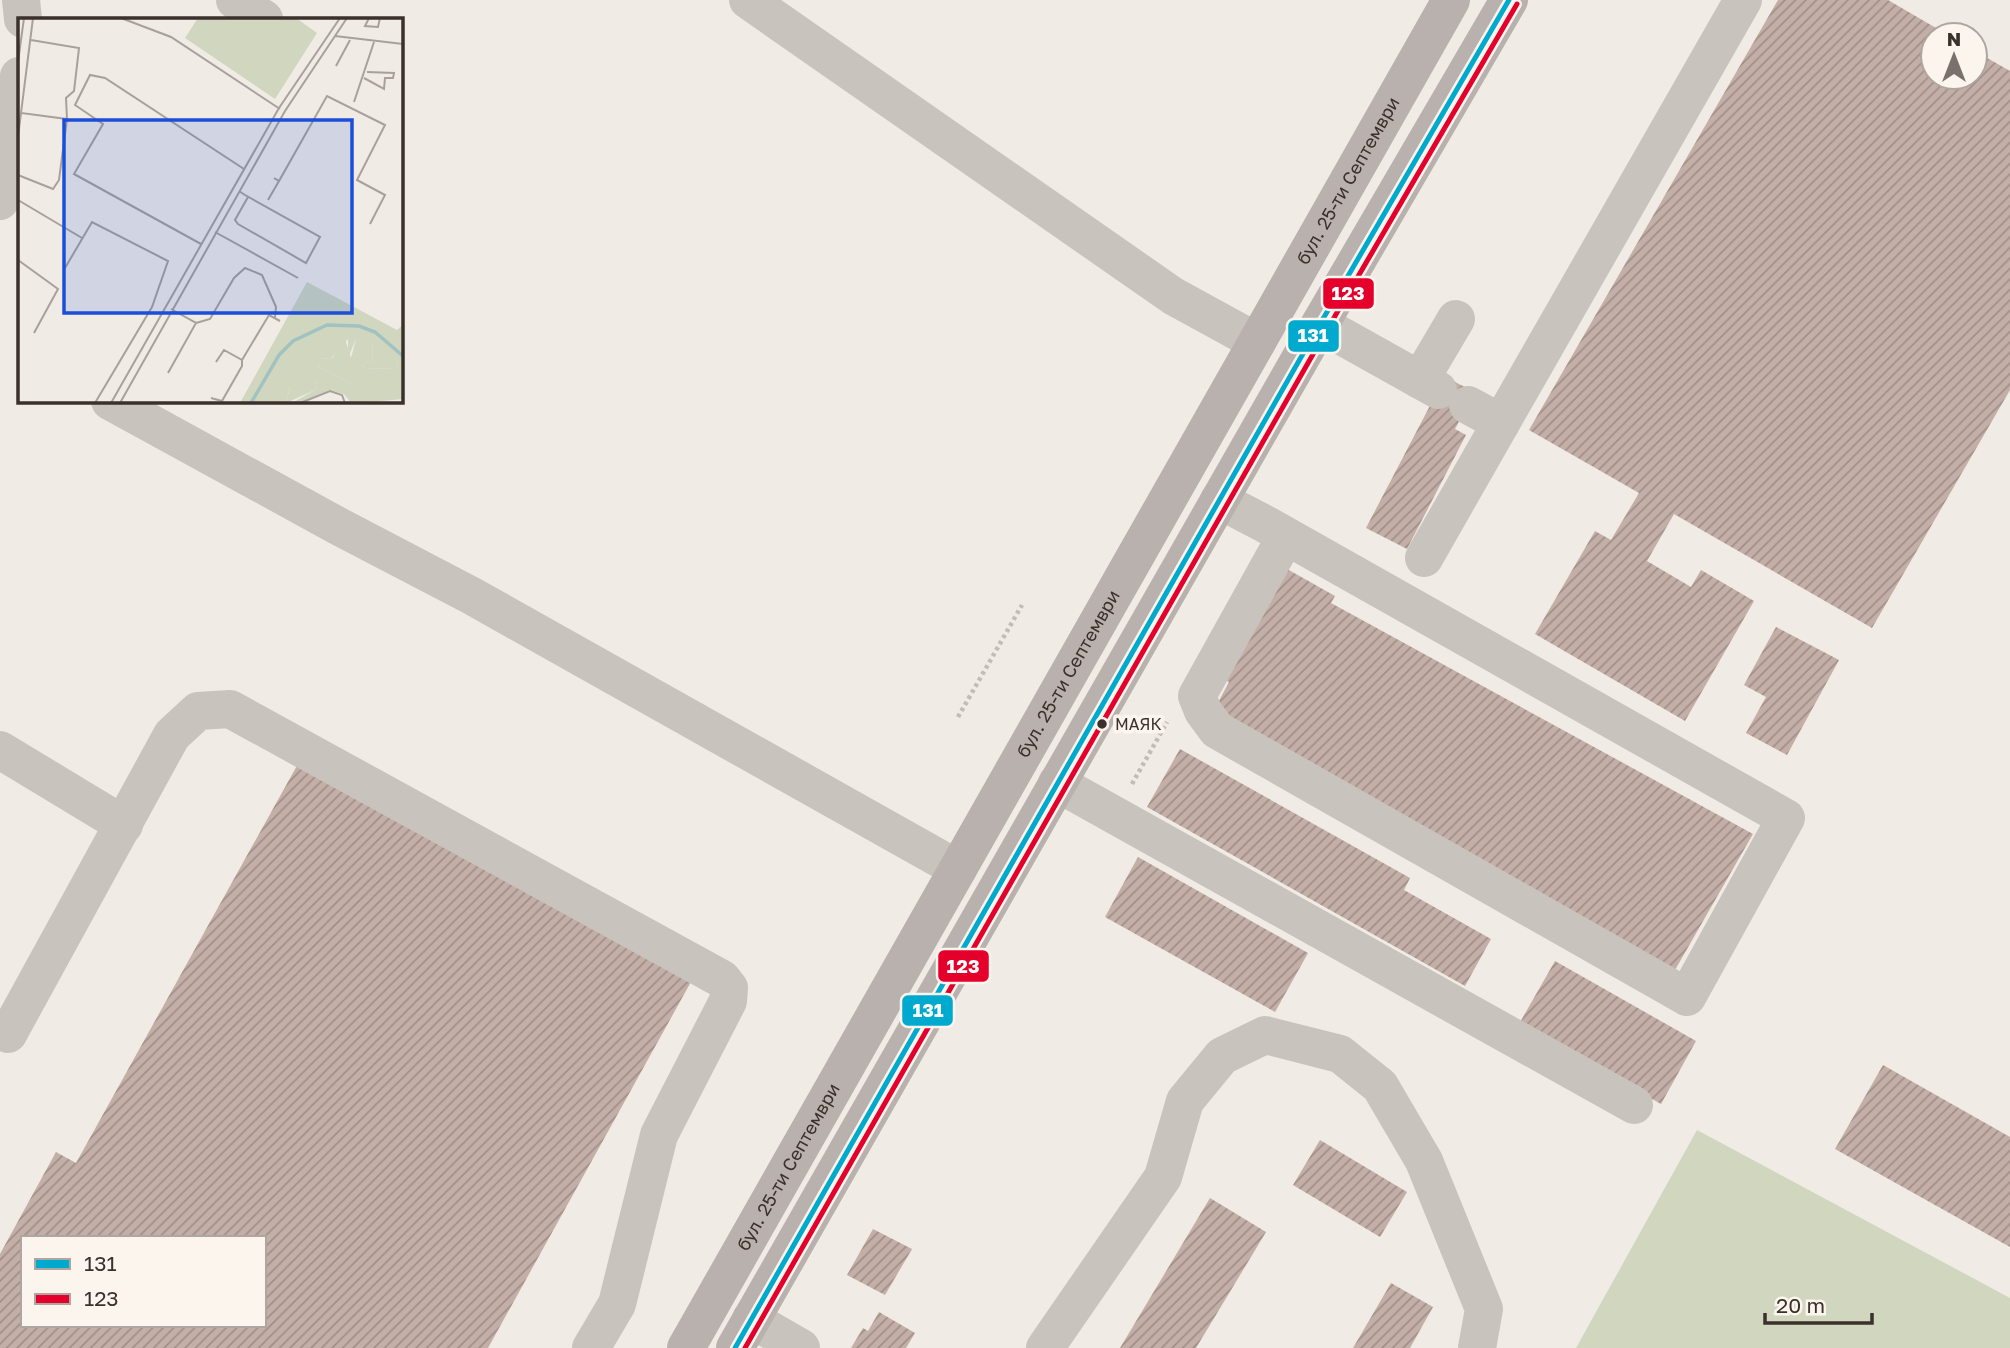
<svg xmlns="http://www.w3.org/2000/svg" width="2010" height="1348" font-family="'Golos Text',sans-serif">
	<style>
		.grass { fill: #d1d6bf }
		.building { fill: url(#building-hatch); fill-rule: evenodd }
		.lines { fill: none; stroke-linecap: round; stroke-linejoin: round }
		.path { stroke: #c2bbb6; stroke-width: 4.5; stroke-dasharray: 3.5 3.5; stroke-linecap: butt }
		.minor { stroke: #c9c3be; stroke-width: 38 }
		.major { stroke: #b8b1ad; stroke-width: 38 }
		.bus-1-casing { stroke: #fbf5ee; stroke-width: 10 }
		.bus-2-casing { stroke: #fbf5ee; stroke-width: 10 }
		.bus-1 { stroke: #00a9ce; stroke-width: 5 }
		.bus-2 { stroke: #e4002b; stroke-width: 5 }
		.bus-dot { fill: #3b302b; stroke: #fbf5ee; stroke-width: 2.5 }
		.labels { text-anchor: middle; stroke-width: 7; stroke-linejoin: round; paint-order: stroke }
		.bus-label { font-size: 16px; fill: #3b302b; stroke: #fbf5ee; text-anchor: start }
		.street-label { font-size: 18px; fill: #3b302b; stroke: #fbf5ee }
		.inset-river { fill: none; stroke: #a1c2c1; stroke-width: 3.5 }
		.inset-road { fill: none; stroke: #a8a09b; stroke-width: 2 }
		.view { fill: #1d4ed8; fill-opacity: 0.15; stroke: #1d4ed8; stroke-width: 3.5 }
		.inset-edge { fill: none; stroke: #3b302b; stroke-width: 3.5 }
		.line-badge { stroke: #fbf5ee; stroke-width: 2.5 }
		.badge-label { font-size: 19px; text-anchor: middle; font-weight: bold; fill: #fff }
	</style>
	<defs>
		<pattern id="building-hatch" width="6" height="6" patternUnits="userSpaceOnUse" patternTransform="scale(1.75)"><rect width="6" height="6" fill="#c3afa7"/><path d="M-1 1l2-2M0 6l6-6M5 7l2-2" fill="none" stroke="#a08f88"/></pattern>
	</defs>
	<rect width="100%" height="100%" fill="#f0ebe5"/>
	<polygon class="grass" points="1697,1130 2010,1298 2010,1348 1576,1348"/>
	<g class="building">
		<polygon points="1778,0 1888,0 1948,35 1933,35 1933,77 1975,77 1975,51 2010,71 2010,390 1872,628 1674,514 1647,561 1691,587 1701,570 1754,601 1685,721 1535,634 1595,531 1611,540 1639,493 1529,430"/>
		<polygon points="1445,377 1475,392 1455,429 1466,435 1407,549 1366,528"/>
		<polygon points="1280,565 1335,596 1331,603 1753,834 1675,970 1214,710 1229,682 1217,676"/>
		<polygon points="1776,627 1839,660 1787,755 1746,733 1766,697 1744,685"/>
		<polygon points="1180,749 1410,878 1404,890 1491,939 1465,986 1147,807"/>
		<path d="M299 762 692 980 488 1348H0V1254L56 1152 76 1163ZM23 1238H264V1325H23Z"/>
		<polygon points="1138,857 1308,953 1275,1012 1105,917"/>
		<polygon points="1555,961 1696,1041 1661,1104 1519,1024"/>
		<polygon points="1883,1065 2010,1137 2010,1247 1835,1149"/>
		<polygon points="1320,1140 1407,1192 1380,1237 1293,1185"/>
		<polygon points="1210,1198 1266,1232 1196,1348 1120,1348"/>
		<polygon points="873,1229 912,1249 885,1295 847,1275"/>
		<polygon points="1391,1283 1433,1307 1410,1348 1353,1348"/>
		<polygon points="879,1312 915,1333 906,1348 851,1348 863,1328 868,1331"/>
	</g>
	<g class="lines">
		<g class="path">
			<polyline points="958,717 1022,605"/>
			<polyline points="1132,784 1167,722"/>
		</g>
		<g class="minor">
			<polyline points="21,0 23,19"/>
			<polyline points="235,0 264,19"/>
			<polyline points="748,0 1173,296 1257,342"/>
			<polyline points="0,201 19,76"/>
			<polyline points="1320,324 1438,390"/>
			<polyline points="1420,380 1456,319"/>
			<polyline points="110,401 338,526 472,596 958,869"/>
			<polyline points="1468,405 1501,423 1743,0"/>
			<polyline points="1219,500 1265,524 1786,818 1687,997 1217,730 1203,711 1197,696 1286,536"/>
			<polyline points="1424,558 1501,423"/>
			<polyline points="0,750 124,825"/>
			<polyline points="1057,783 1634,1105"/>
			<polyline points="8,1034 172,735 198,711 230,709 722,979 729,988 728,1001 659,1135 617,1304 591,1348"/>
			<polyline points="751,1319 801,1348"/>
			<polyline points="1045,1348 1163,1177 1185,1101 1222,1056 1265,1035 1340,1054 1380,1086 1424,1161 1484,1309 1477,1348"/>
		</g>
		<g class="major">
			<path id="s1" d="M686 1348 1451 0"/>
			<polyline points="735,1348 1320,324 1509,0"/>
		</g>
		<defs>
			<polyline id="bus-1" points="735,1348 1320,324 1509,0"/>
			<polyline id="bus-2" points="745,1348 1328,328 1517,4"/>
		</defs>
		<use href="#bus-1" class="bus-1-casing"/>
		<use href="#bus-2" class="bus-2-casing"/>
		<use href="#bus-1" class="bus-1"/>
		<use href="#bus-2" class="bus-2"/>
	</g>
	<circle class="bus-dot" cx="1102" cy="724" r="6"/>
	<g class="labels">
		<g class="bus-label">
			<text x="1115" y="730">МАЯК</text>
		</g>
		<g class="street-label">
			<text dy="6" stroke="none"><textPath href="#s1" startOffset="1342">бул. 25-ти Септември</textPath></text>
			<text dy="6" stroke="none"><textPath href="#s1" startOffset="775">бул. 25-ти Септември</textPath></text>
			<text dy="6" stroke="none"><textPath href="#s1" startOffset="208">бул. 25-ти Септември</textPath></text>
		</g>
	</g>
	<g transform="translate(18 18)">
		<rect width="385" height="385" fill="#f0ebe5"/>
		<path d="M289 264 379 312 385 307V349L379 344 378 351 345 350 346 345 355 343 354 324 338 321 330 340V321L313 340 302 341 300 349 333 365V374L342 385H333L326 376 312 372 279 385H274L297 372 299 361 272 369 268 385H222Z" fill="#d1d6bf"/>
		<path d="M348 319 354 324 355 343 346 345 345 350 378 351 379 344 385 349V381L342 385 333 377V365L300 349 301 341 314 340 327 321 333 340 338 321ZM288 350 299 361 297 372 268 385 273 366Z" fill="#d1d6bf"/>
		<path d="M180 0H278L299 15 257 81 167 20Z" fill="#d1d6bf"/>
		<path class="inset-river" d="M233 385 261 337 275 323 309 307 341 308 357 314 385 338"/>
		<path class="inset-road" d="M103 0 153 19 262 91M351 0 347 8 360 9 362 0M317 18 385 26M13 22 61 30 56 73 48 80 49 101 3 95 15 0M0 44 6 0M318 48 332 22M346 60 366 71 367 60H375L376 55 349 54M336 84 356 24M0 118 3 95M0 157 35 171 41 162 49 101M256 160 261 163 309 78 367 107 339 162 367 177 352 206M221 173 227 177 302 219 288 245 220 206 217 202 230 179M0 182 64 220M250 182 261 163M197 214 280 260M183 226 56 156 85 106 57 87 72 57 87 60 226 151M0 242 40 271 16 315M47 250 74 204 150 243 134 289 77 385M178 305 192 301 216 260 227 250 244 257 258 289 257 300M224 342 251 297 262 303M150 355 178 305 153 291M193 380 204 383 224 348V342L206 332 198 344M93 385 261 90 322 0M102 385 267 93 329 0M282 385 312 373 324 377 327 385"/>
		<path class="view" d="M46 102H334V295H46Z"/>
		<rect width="385" height="385" class="inset-edge"/>
	</g>
	<g class="line-badge">
		<rect x="1322" y="277" width="53" height="33" rx="7" fill="#e4002b"/>
		<rect x="1287" y="319" width="53" height="34" rx="7" fill="#00a9ce"/>
		<rect x="937" y="949" width="53" height="34" rx="7" fill="#e4002b"/>
		<rect x="901" y="994" width="53" height="33" rx="7" fill="#00a9ce"/>
	</g>
	<g class="badge-label">
		<text x="1348" y="300">123</text>
		<text x="1313" y="342">131</text>
		<text x="963" y="973">123</text>
		<text x="928" y="1017">131</text>
	</g>
	<rect x="21" y="1236" width="245" height="91" fill="#fbf5ee" stroke="#aea6a0" stroke-width="2"/>
	<rect x="35" y="1259" width="35" height="10" fill="#00a9ce" stroke="#aea6a0" stroke-width="2"/>
	<text x="84" y="1271" font-size="21" fill="#3b302b">131</text>
	<rect x="35" y="1294" width="35" height="10" fill="#e4002b" stroke="#aea6a0" stroke-width="2"/>
	<text x="84" y="1306" font-size="21" fill="#3b302b">123</text>
	<g transform="translate(1954 56)"><circle r="33" fill="#fbf5ee" stroke="#aea6a0" stroke-width="2"/>
	<path d="M0-5L12 26L0 18L-12 26Z" fill="#7a716c"/>
	<text y="-10" font-size="19" font-weight="bold" text-anchor="middle" fill="#3b302b">N</text>
	</g>
	<path d="M1765 1313v10h107v-10" fill="none" stroke="#3b302b" stroke-width="3.5"/>
	<text x="1776" y="1313" font-size="21" fill="#3b302b" stroke="#fbf5ee" stroke-width="5" paint-order="stroke">20 m</text>
</svg>
